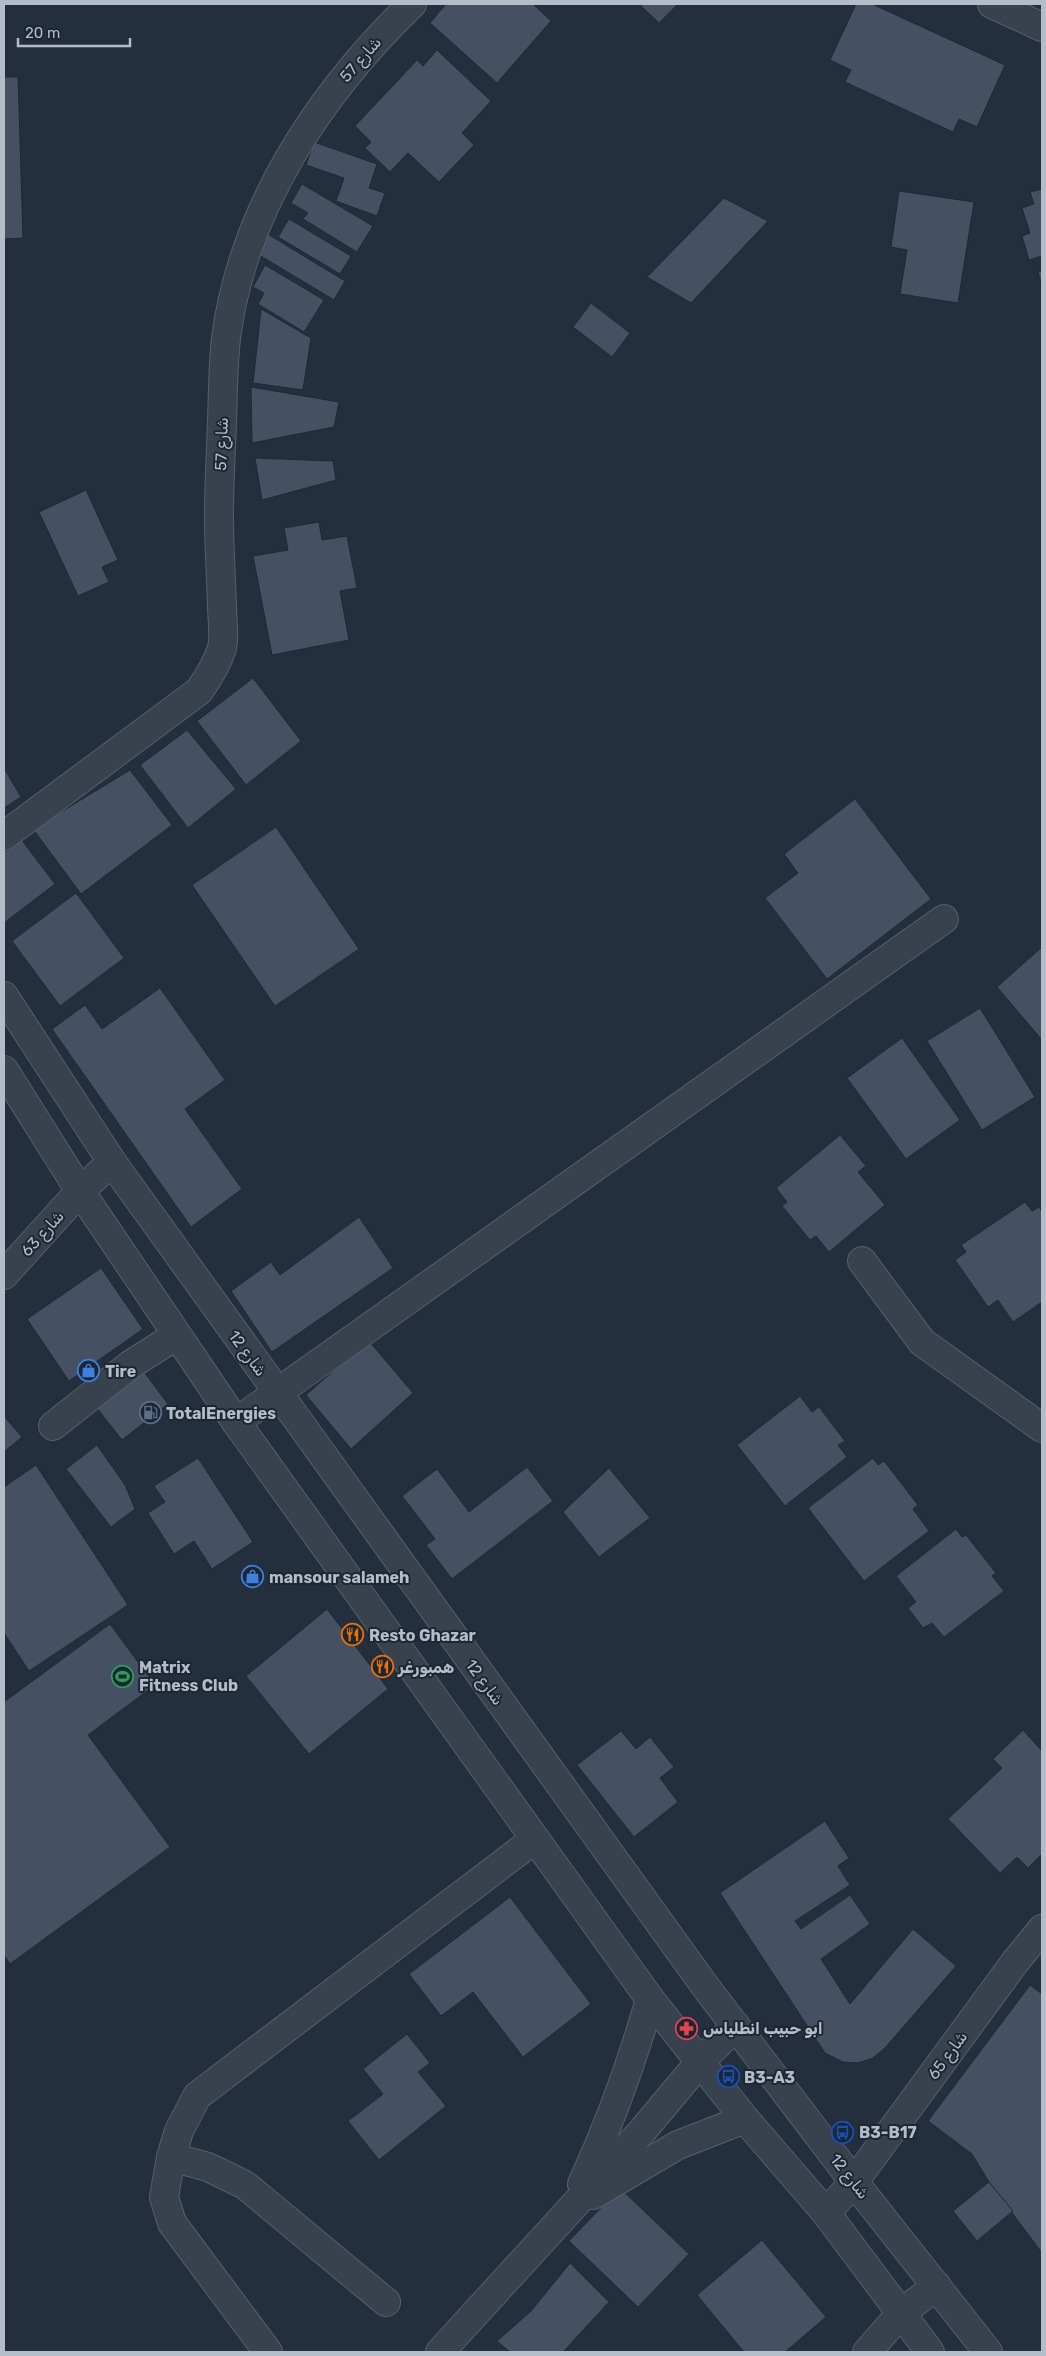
<svg xmlns="http://www.w3.org/2000/svg" width="1046" height="2356" font-family="Rubik,'Noto Naskh Arabic',sans-serif">
	<style>
		.building { fill: #455162; stroke: #1f2835 }
		.lines { fill: none; stroke-linecap: round; stroke-linejoin: round }
		.minor-casing { stroke: #565f6c; stroke-width: 30 }
		.minor { stroke: #38414e; stroke-width: 28 }
		.labels { text-anchor: middle; stroke-width: 4; stroke-linejoin: round; paint-order: stroke }
		.street-label { font-size: 16px; fill: #b4bcc9; stroke: #1d2633 }
		.poi-label { font-size: 16px; font-weight: bold; fill: #b4bcc9; stroke: #1d2633; text-anchor: start }
	</style>
	<rect width="100%" height="100%" fill="#242f3e"/>
	<g class="building">
		<polygon points="446,4 533,4 551,21 497,83 430,23"/>
		<polygon points="639,4 678,4 659,23"/>
		<polygon points="856,4 872,4 1005,65 977,127 959,119 953,132 845,82 851,70 830,60"/>
		<polygon points="437,50 491,101 462,133 474,145 439,182 408,153 390,172 365,148 371,142 355,126 417,60 423,66"/>
		<polygon points="4,77 18,77 23,238 4,239"/>
		<polygon points="314,142 377,164 369,188 385,193 377,216 336,201 344,178 306,165"/>
		<polygon points="302,184 373,226 357,252 303,219 308,213 291,203"/>
		<polygon points="1042,189 1042,256 1029,260 1022,236 1030,233 1022,208 1034,204 1030,192"/>
		<polygon points="899,191 974,202 958,303 900,294 907,250 891,247"/>
		<polygon points="724,198 768,221 691,303 647,277"/>
		<polygon points="289,219 351,256 340,274 278,237"/>
		<polygon points="266,233 345,281 334,300 254,252"/>
		<polygon points="265,265 324,300 304,332 258,304 264,293 253,287"/>
		<polygon points="1042,271 1042,286 1038,272"/>
		<polygon points="591,303 630,333 612,357 573,327"/>
		<polygon points="261,309 311,338 303,390 253,383"/>
		<polygon points="251,387 339,402 334,427 252,443"/>
		<polygon points="255,458 333,461 336,480 262,500"/>
		<polygon points="86,490 118,560 102,567 109,582 78,596 39,512"/>
		<polygon points="319,522 322,540 347,536 357,588 340,591 349,640 272,655 253,556 288,550 284,528"/>
		<polygon points="253,678 301,741 246,785 197,721"/>
		<polygon points="187,730 236,789 188,828 140,765"/>
		<polygon points="4,768 21,797 4,808"/>
		<polygon points="130,770 172,825 81,894 33,829"/>
		<polygon points="855,799 931,899 827,979 765,898 798,873 784,854"/>
		<polygon points="276,827 359,949 275,1006 192,885"/>
		<polygon points="21,839 55,884 4,923 4,852"/>
		<polygon points="76,893 124,958 60,1006 12,941"/>
		<polygon points="1042,947 1042,1040 997,987"/>
		<polygon points="160,988 225,1080 185,1109 242,1189 191,1227 52,1029 85,1005 102,1029"/>
		<polygon points="980,1008 1035,1097 982,1130 927,1041"/>
		<polygon points="902,1038 960,1120 906,1159 847,1078"/>
		<polygon points="840,1135 866,1166 858,1172 885,1205 829,1252 816,1236 810,1240 782,1206 787,1202 776,1188"/>
		<polygon points="1025,1202 1032,1211 1039,1207 1042,1212 1042,1302 1013,1322 998,1300 988,1307 955,1260 966,1252 961,1245"/>
		<polygon points="359,1217 393,1268 272,1352 231,1291 271,1262 280,1275"/>
		<polygon points="101,1268 143,1329 69,1381 27,1319"/>
		<polygon points="368,1340 413,1393 351,1449 306,1395"/>
		<polygon points="144,1372 168,1404 122,1440 96,1407"/>
		<polygon points="800,1396 812,1412 819,1407 845,1441 838,1445 847,1457 785,1506 737,1445"/>
		<polygon points="4,1416 22,1437 4,1452"/>
		<polygon points="97,1445 125,1485 135,1509 111,1527 66,1469"/>
		<polygon points="198,1458 253,1542 212,1569 194,1541 174,1554 148,1513 165,1502 154,1486"/>
		<polygon points="873,1458 878,1465 884,1461 918,1505 913,1509 929,1531 864,1581 808,1508"/>
		<polygon points="36,1465 128,1605 29,1671 4,1633 4,1487"/>
		<polygon points="527,1467 553,1501 452,1579 426,1545 435,1539 402,1496 437,1469 469,1512"/>
		<polygon points="609,1468 650,1518 599,1557 563,1512"/>
		<polygon points="956,1529 962,1537 966,1535 996,1573 992,1576 1004,1591 944,1637 932,1623 923,1628 908,1608 916,1602 896,1576"/>
		<polygon points="327,1609 388,1689 309,1754 246,1676"/>
		<polygon points="110,1624 155,1685 88,1735 170,1847 10,1964 4,1955 4,1702"/>
		<polygon points="1023,1730 1042,1751 1042,1854 1028,1868 1017,1857 1000,1873 948,1819 1002,1768 993,1759"/>
		<polygon points="621,1731 636,1749 650,1737 674,1767 660,1778 678,1802 634,1837 577,1765"/>
		<polygon points="825,1821 849,1858 838,1866 850,1885 795,1921 801,1929 850,1895 870,1924 821,1959 850,2004 913,1929 956,1966 885,2048 873,2058 858,2063 843,2062 825,2053 720,1893"/>
		<polygon points="510,1897 591,2004 523,2057 473,1992 441,2016 409,1974"/>
		<polygon points="1030,1985 1042,1994 1042,2253 989,2182 972,2154 928,2121"/>
		<polygon points="407,2034 430,2063 418,2072 446,2106 379,2160 348,2121 383,2094 363,2069"/>
		<polygon points="989,2182 1013,2211 977,2241 953,2211"/>
		<polygon points="620,2188 689,2254 638,2307 569,2241"/>
		<polygon points="762,2240 826,2317 785,2352 744,2352 697,2295"/>
		<polygon points="570,2263 609,2302 563,2352 510,2352 497,2341 531,2311"/>
	</g>
	<g class="lines">
		<defs>
			<g id="minor">
				<polyline points="992,4 1042,27"/>
				<path d="M4 836 199 691C209 677 217 664 222 648 225 635 222 619 222 606 221 576 219 546 219 515 219 484 221 452 222 421 223 393 223 365 226 338 243 208 320 93 412 4"/>
				<polyline points="4,996 112,1162 705,1986 854,2182 988,2352"/>
				<polyline points="4,1070 80,1191 236,1422 650,1999 745,2119 826,2213 930,2352"/>
				<polyline points="862,1261 922,1342 1042,1428"/>
				<polyline points="4,1275 80,1191 112,1162"/>
				<polyline points="236,1422 944,919"/>
				<polyline points="53,1426 130,1365 177,1335"/>
				<polyline points="171,2157 208,2167 245,2185 386,2302"/>
				<path d="M582 2184C610 2123 632 2063 650 1999"/>
				<polyline points="593,2195 678,2145 745,2119"/>
				<polyline points="826,2213 854,2182 1015,1962 1042,1929"/>
				<polyline points="268,2352 172,2223 164,2197 171,2157 179,2131 197,2096 535,1839"/>
				<polyline points="440,2352 643,2130 700,2062 736,2026"/>
				<polyline points="867,2352 901,2313 937,2286"/>
			</g>
		</defs>
		<use href="#minor" class="minor-casing"/>
		<use href="#minor" class="minor"/>
	</g>
	<defs>
		<symbol id="shop-ring" viewBox="-11 -11 22 22"><circle r="9.5" fill="#1d2633" stroke="#3f7fe0" stroke-width="1.5"/><path d="M-5-2.5h2.3a2.7 3.5 0 0 1 5.4 0H5L5.5 6h-11ZM-1.5-2.5h3a1.5 2.3 0 0 0-3 0Z" fill="#3f7fe0"/></symbol>
		<symbol id="fuel-ring" viewBox="-11 -11 22 22"><circle r="9.5" fill="#1d2633" stroke="#5c6f8a" stroke-width="1.5"/><path d="M-5.5-6h7V0h2V4h1.3V-2.5L3-4.5l.8-.8L6-3V5H2.5V1h-1V6h-7ZM-4.2-4.7v3.2H.2V-4.7Z" fill="#5c6f8a"/></symbol>
		<symbol id="restaurant-ring" viewBox="-11 -11 22 22"><circle r="9.5" fill="#1d2633" stroke="#e8710a" stroke-width="1.5"/><path d="M-5-6h1v4h1v-4h1v4h1v-4h1v5L-1.5 .5V6h-2V.5L-5-1ZM5-6V6H3V1.5H1.5Q1.5-4 5-6Z" fill="#e8710a"/></symbol>
		<symbol id="stadium-ring" viewBox="-11 -11 22 22"><circle r="9.5" fill="#1d2633" stroke="#2e9e5b" stroke-width="1.5"/><path d="M0-5a6.5 5 0 1 0 0 10a6.5 5 0 1 0 0-10ZM-3.5-1.8h7v3.6h-7Z" fill="#2e9e5b"/></symbol>
		<symbol id="pharmacy-ring" viewBox="-11 -11 22 22"><circle r="9.5" fill="#1d2633" stroke="#e0444e" stroke-width="1.5"/><path d="M-2-6h4v4h4v4h-4v4h-4v-4h-4v-4h4Z" fill="#e0444e"/></symbol>
		<symbol id="bus-ring" viewBox="-11 -11 22 22"><circle r="9.5" fill="#1d2633" stroke="#1a4fb4" stroke-width="1.5"/><path d="M-5-6H5V4H4V6H2V4H-2V6H-4V4H-5ZM-3.5-4V0h7V-4ZM-3.5 1.2v1.5H-2V1.2ZM2 1.2v1.5H3.5V1.2Z" fill="#1a4fb4"/></symbol>
	</defs>
	<g fill-rule="evenodd">
		<use href="#shop-ring" x="76" y="1358" width="25" height="25"/>
		<use href="#fuel-ring" x="138" y="1400" width="25" height="25"/>
		<use href="#shop-ring" x="240" y="1564" width="25" height="25"/>
		<use href="#restaurant-ring" x="340" y="1622" width="25" height="25"/>
		<use href="#restaurant-ring" x="370" y="1654" width="25" height="25"/>
		<use href="#stadium-ring" x="110" y="1664" width="25" height="25"/>
		<use href="#pharmacy-ring" x="674" y="2016" width="25" height="25"/>
		<use href="#bus-ring" x="716" y="2064" width="25" height="25"/>
		<use href="#bus-ring" x="830" y="2120" width="25" height="25"/>
	</g>
	<g class="labels">
		<g class="street-label">
			<text transform="translate(360 59) rotate(-49)" y="6">شارع 57</text>
			<text transform="translate(221 444) rotate(-88)" y="6">شارع 57</text>
			<text transform="translate(42 1233) rotate(-48)" y="6">شارع 63</text>
			<text transform="translate(248 1353) rotate(54)" y="6">شارع 12</text>
			<text transform="translate(485 1682) rotate(54)" y="6">شارع 12</text>
			<text transform="translate(947 2055) rotate(-54)" y="6">شارع 65</text>
			<text transform="translate(850 2176) rotate(52)" y="6">شارع 12</text>
		</g>
		<g class="poi-label">
			<text x="105" y="1377">Tire</text>
			<text x="166" y="1419">TotalEnergies</text>
			<text x="269" y="1583">mansour salameh</text>
			<text x="369" y="1641">Resto Ghazar</text>
			<text x="139" y="1673">Matrix<tspan x="139" dy="18">Fitness Club</tspan></text>
			<text x="398" y="1673">همبورغر</text>
			<text x="703" y="2034">ابو حبيب انطلياس</text>
			<text x="744" y="2083">B3-A3</text>
			<text x="859" y="2138">B3-B17</text>
		</g>
	</g>
	<rect width="1046" height="2356" fill="none" stroke="#b4bcc9" stroke-width="10"/>
	<path d="M18 38v8h112v-8" fill="none" stroke="#b4bcc9" stroke-width="2.5"/>
	<text x="25" y="38" font-size="15" fill="#b4bcc9" stroke="#1d2633" stroke-width="4" paint-order="stroke">20 m</text>
</svg>
